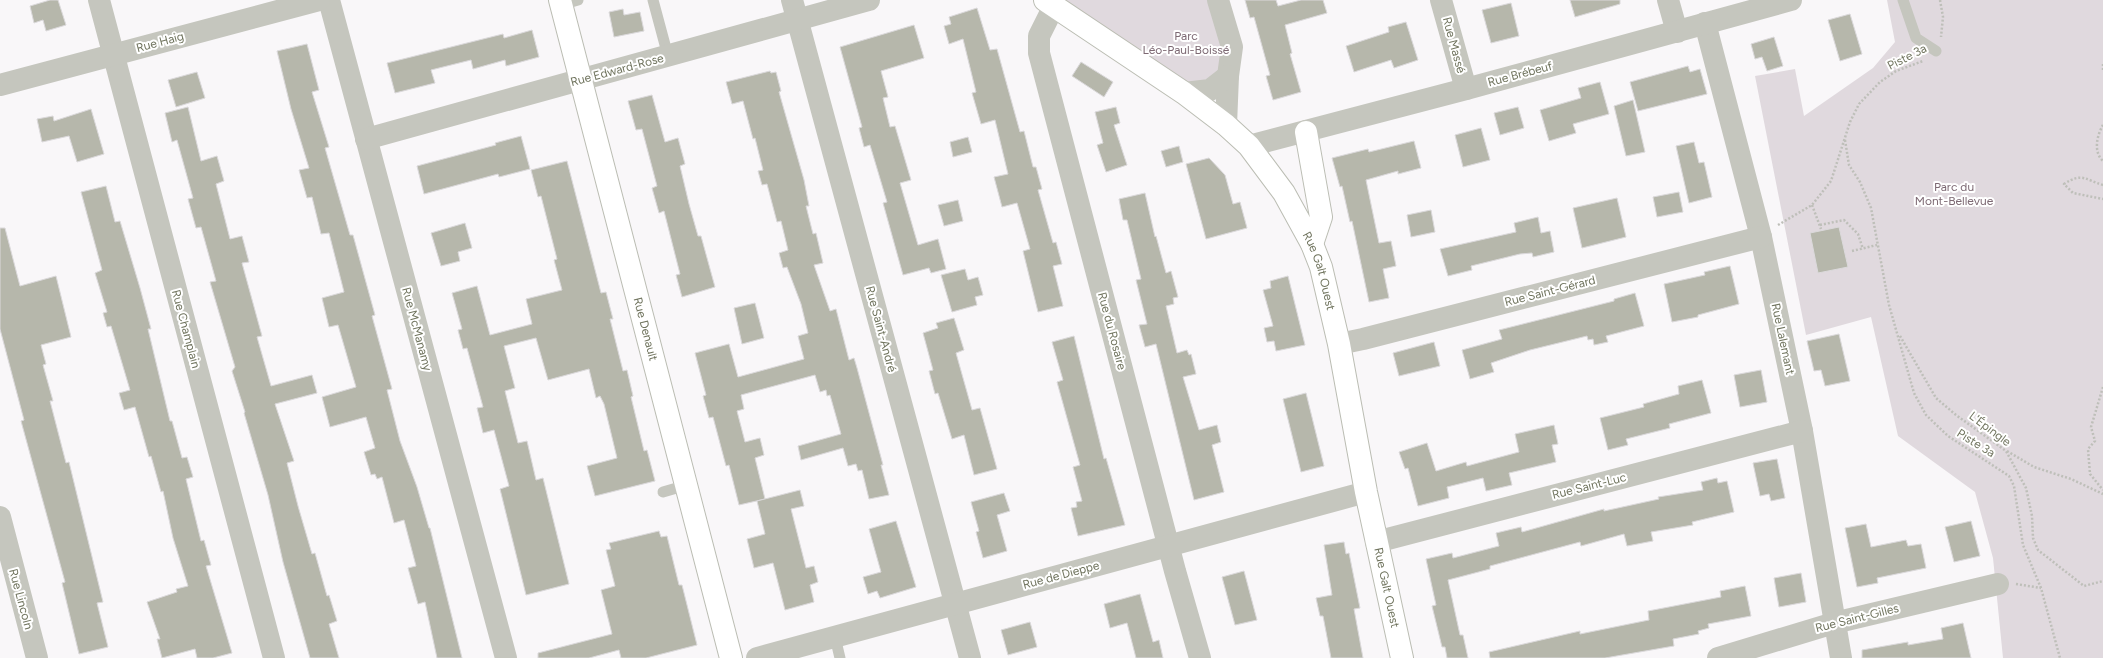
<svg xmlns="http://www.w3.org/2000/svg" width="2103" height="658" font-family="Figtree,sans-serif">
	<style>
		.green { fill: #e0d9de }
		.building { fill: #b6b7ab; stroke: #dbd9db }
		.lines { fill: none; stroke-linecap: round; stroke-linejoin: round }
		.secondary-casing { stroke: #bbbdb3; stroke-width: 24 }
		.path { stroke: #bebfb9; stroke-width: 2.5; stroke-dasharray: 2 2; stroke-linecap: butt }
		.lane { stroke: #c5c6be; stroke-width: 11 }
		.street { stroke: #c5c6be; stroke-width: 22 }
		.secondary { stroke: #fff; stroke-width: 22 }
		.labels { text-anchor: middle; stroke-width: 4; stroke-linejoin: round; paint-order: stroke }
		.park-label { font-size: 12px; fill: #7d6973; stroke: #fff }
		.street-label { font-size: 12px; fill: #70745e; stroke: #fff }
	</style>
	<rect width="100%" height="100%" fill="#f9f7f9"/>
	<g class="green">
		<polygon points="1061,0 1218,0 1228,76 1184,93"/>
		<polygon points="1887,0 2103,0 2103,658 2003,658 1993,558 1975,492 1898,436 1871,317 1806,335 1755,76 1795,69 1804,116 1873,68 1895,42"/>
	</g>
	<g class="building">
		<polygon points="50,0 58,0 66,25 46,31 43,20 34,23 30,6"/>
		<polygon points="1245,0 1276,0 1278,6 1301,0 1323,0 1327,13 1285,25 1292,53 1290,54 1301,92 1273,100 1266,76 1270,75 1254,17 1250,18"/>
		<polygon points="1570,0 1620,0 1620,4 1575,17"/>
		<polygon points="1511,3 1519,36 1491,43 1482,10"/>
		<polygon points="977,8 990,50 997,49 1020,132 1024,131 1033,167 1036,167 1042,189 1038,190 1053,243 1056,242 1062,264 1053,266 1063,306 1038,312 1023,251 1030,249 1017,203 1002,207 994,177 1008,174 995,120 981,124 972,93 976,92 963,39 949,44 944,26 951,24 949,17"/>
		<polygon points="623,9 624,15 640,12 644,31 614,37 609,12"/>
		<polygon points="1850,14 1862,54 1840,61 1828,20"/>
		<polygon points="1406,22 1418,60 1394,68 1391,60 1354,72 1346,46 1389,32 1388,27"/>
		<polygon points="914,25 924,58 881,71 888,97 883,98 890,127 895,126 911,180 900,183 918,245 938,239 946,269 931,273 929,268 903,275 883,203 887,202 870,145 864,147 859,128 862,127 840,47"/>
		<polygon points="532,30 539,57 506,66 505,60 473,69 471,60 431,70 435,83 395,93 387,63 503,34 504,38"/>
		<polygon points="1774,37 1783,66 1767,71 1762,57 1755,59 1751,44"/>
		<polygon points="307,44 319,90 312,92 329,147 325,148 350,235 353,235 367,286 375,315 372,316 392,389 387,390 400,441 417,487 429,528 430,528 462,658 437,658 425,602 418,604 408,568 416,566 404,520 394,523 382,477 377,479 375,474 371,475 364,452 375,448 366,417 330,427 322,397 356,387 338,325 329,327 322,298 344,292 329,233 321,234 312,197 307,198 299,170 309,168 291,109 277,51"/>
		<polygon points="1081,62 1113,82 1104,97 1072,76"/>
		<polygon points="1688,66 1690,72 1700,69 1707,94 1638,111 1630,82"/>
		<polygon points="770,71 771,73 776,72 781,91 779,92 804,180 809,206 806,206 813,234 816,233 823,263 814,265 830,311 836,309 849,360 854,358 857,368 883,465 881,465 889,495 869,499 862,470 858,471 856,464 848,466 843,448 801,460 798,446 841,434 830,395 827,396 826,390 820,392 815,375 741,395 744,409 737,411 745,442 760,438 764,455 755,458 765,499 739,505 729,465 726,466 713,417 709,418 703,396 706,395 695,353 729,344 738,377 804,359 798,336 808,333 801,304 787,267 783,268 779,253 788,250 781,221 777,222 767,184 762,185 758,171 763,170 755,138 753,139 743,101 732,104 726,82"/>
		<polygon points="197,72 205,98 176,107 168,80"/>
		<polygon points="1600,82 1609,114 1573,124 1576,133 1549,141 1540,110 1581,98 1578,88"/>
		<polygon points="652,95 665,142 678,138 685,164 680,166 689,204 698,236 701,236 715,287 682,297 676,275 680,274 664,211 659,213 652,188 657,186 642,129 636,130 628,101"/>
		<polygon points="1633,100 1645,152 1626,156 1614,106"/>
		<polygon points="188,107 201,161 217,156 224,181 216,184 230,239 242,236 249,262 242,263 262,336 257,337 271,386 312,375 317,393 275,404 294,461 287,463 298,506 312,554 315,553 327,596 329,595 337,621 329,624 339,658 310,658 283,562 268,495 244,413 245,412 232,371 235,367 210,282 216,281 201,227 196,228 188,199 193,198 177,140 172,142 165,113"/>
		<polygon points="1116,107 1120,123 1114,125 1127,165 1106,172 1097,145 1103,143 1095,112"/>
		<polygon points="1518,107 1524,128 1500,135 1494,113"/>
		<polygon points="91,109 104,154 77,162 69,136 42,142 37,119 53,116 54,121"/>
		<polygon points="1481,128 1490,160 1463,167 1455,135"/>
		<polygon points="521,136 530,169 499,177 498,174 424,194 417,166 496,145 495,143"/>
		<polygon points="968,137 972,152 953,157 950,142"/>
		<polygon points="1414,141 1421,168 1398,174 1398,171 1366,180 1379,243 1391,241 1396,266 1383,269 1389,298 1369,302 1352,221 1350,222 1342,186 1340,187 1332,158 1368,149 1369,152"/>
		<polygon points="1694,142 1699,163 1704,162 1712,197 1689,203 1676,146"/>
		<polygon points="1179,146 1183,162 1166,167 1161,151"/>
		<polygon points="1209,158 1225,175 1233,204 1240,202 1247,228 1206,239 1186,164"/>
		<polygon points="567,161 601,293 606,292 613,319 610,319 623,371 627,370 633,396 631,397 644,451 647,450 655,481 595,496 587,466 617,458 604,404 600,396 596,398 589,369 548,380 536,338 504,346 515,388 505,391 518,443 527,441 536,480 543,478 569,584 526,595 500,489 509,486 494,430 483,433 477,408 483,407 467,348 463,349 458,330 462,329 452,293 477,286 490,335 532,324 526,299 562,290 554,260 557,259 541,196 538,197 531,170"/>
		<polygon points="106,186 115,222 120,221 140,288 151,329 148,329 170,421 172,421 182,458 187,457 193,477 186,479 201,541 204,540 211,565 206,566 232,653 213,658 197,658 195,649 162,658 157,639 160,639 147,602 177,592 176,589 188,586 173,538 163,491 161,492 151,456 149,457 135,407 124,410 119,393 130,390 111,326 107,327 103,313 107,312 95,273 102,270 81,192"/>
		<polygon points="1679,192 1683,212 1657,217 1653,197"/>
		<polygon points="1145,193 1155,237 1156,236 1166,273 1171,271 1178,297 1173,298 1174,304 1166,306 1177,353 1187,350 1189,355 1191,354 1196,374 1183,377 1199,430 1217,425 1221,442 1212,445 1224,492 1194,500 1156,344 1145,347 1139,325 1147,324 1136,280 1141,279 1127,220 1123,220 1119,199"/>
		<polygon points="1617,198 1626,237 1582,248 1573,208"/>
		<polygon points="958,200 963,221 944,226 938,205"/>
		<polygon points="1431,210 1435,232 1411,237 1407,215"/>
		<polygon points="1538,217 1541,233 1550,231 1554,252 1533,257 1532,253 1520,254 1471,266 1472,270 1448,276 1440,249 1516,232 1514,223"/>
		<polygon points="465,223 472,248 458,252 460,261 441,266 431,233"/>
		<polygon points="1839,227 1848,267 1818,273 1810,233"/>
		<polygon points="0,228 5,228 20,286 56,276 71,337 41,345 46,364 43,365 53,401 50,401 66,463 69,462 103,602 97,603 108,647 79,654 62,583 65,582 21,421 24,420 0,329"/>
		<polygon points="1730,266 1739,304 1698,315 1698,317 1672,322 1664,284 1705,275 1704,272"/>
		<polygon points="965,269 968,280 978,277 983,295 975,297 977,305 952,312 941,275"/>
		<polygon points="1288,276 1305,345 1276,351 1274,341 1267,342 1264,328 1273,326 1263,290 1271,288 1270,281"/>
		<polygon points="1635,293 1644,326 1606,336 1608,342 1594,345 1593,339 1588,340 1587,336 1530,350 1491,363 1494,372 1470,379 1462,350 1502,339 1499,330 1614,301 1614,299"/>
		<polygon points="755,303 764,338 742,344 734,308"/>
		<polygon points="954,318 964,350 956,353 972,410 980,408 997,469 974,475 964,435 952,439 938,393 935,394 929,371 933,370 923,333 938,328 936,323"/>
		<polygon points="1839,334 1850,381 1825,386 1821,370 1814,371 1807,341"/>
		<polygon points="1074,336 1104,459 1106,458 1125,525 1078,536 1071,508 1077,507 1076,502 1082,501 1073,467 1080,465 1057,382 1063,380 1052,342"/>
		<polygon points="1434,342 1440,366 1399,376 1393,353"/>
		<polygon points="1761,370 1767,402 1740,407 1734,375"/>
		<polygon points="1702,380 1711,413 1669,424 1670,428 1626,439 1628,445 1608,450 1600,418 1644,407 1643,404 1679,394 1678,386"/>
		<polygon points="1306,393 1324,466 1301,472 1283,399"/>
		<polygon points="1554,425 1558,444 1552,445 1556,462 1509,473 1512,485 1486,491 1483,478 1447,487 1449,498 1418,506 1408,468 1405,469 1399,452 1427,443 1436,471 1466,462 1467,466 1519,452 1515,434"/>
		<polygon points="1777,459 1785,498 1771,501 1769,494 1760,496 1753,463"/>
		<polygon points="1717,478 1718,483 1727,481 1734,512 1692,522 1693,525 1651,532 1653,541 1627,546 1624,534 1581,546 1580,542 1490,566 1490,569 1448,580 1460,635 1463,635 1468,658 1447,658 1445,647 1442,647 1432,606 1436,605 1426,559 1452,553 1453,558 1499,546 1496,533 1521,527 1522,532 1604,509 1604,511 1659,499 1658,497 1703,490 1701,482"/>
		<polygon points="800,490 804,506 791,509 806,568 814,566 818,582 810,585 814,602 785,610 773,563 754,568 747,539 765,534 757,501"/>
		<polygon points="1004,493 1010,511 997,515 1007,551 983,558 976,532 979,531 971,502"/>
		<polygon points="896,521 916,587 880,598 877,591 868,594 863,577 881,572 869,529"/>
		<polygon points="1971,521 1980,556 1954,562 1945,527"/>
		<polygon points="1866,524 1871,547 1906,540 1908,546 1921,544 1926,568 1877,578 1878,583 1857,587 1845,528"/>
		<polygon points="659,531 661,537 667,536 679,585 682,585 697,645 646,658 621,658 619,650 589,658 538,658 538,653 612,634 601,590 615,586 606,550 611,549 609,543"/>
		<polygon points="1344,542 1346,554 1349,553 1360,608 1354,609 1363,658 1331,658 1323,616 1320,616 1316,598 1332,595 1324,545"/>
		<polygon points="1244,571 1257,620 1235,625 1222,577"/>
		<polygon points="1801,573 1806,602 1779,607 1774,578"/>
		<polygon points="1745,586 1751,616 1708,624 1709,628 1698,631 1699,634 1673,639 1674,646 1605,658 1490,658 1489,652 1580,631 1580,634 1649,620 1648,611 1721,597 1720,591"/>
		<polygon points="1140,594 1153,642 1159,640 1163,658 1136,658 1127,623 1110,628 1104,604"/>
		<polygon points="1030,622 1037,647 1008,655 1001,630"/>
		<polygon points="1963,623 1971,658 1862,658 1862,650 1908,642 1908,645 1943,639 1941,628"/>
	</g>
	<g class="lines">
		<defs>
			<g id="secondary">
				<path id="s1" d="M560 0 731 658"/>
				<path id="s2" d="M1045 0 1184 93 1226 125 1249 146 1284 193 1312 244 1321 267 1339 344 1366 492 1402 658"/>
				<polyline points="1306,132 1321,217 1312,244"/>
			</g>
		</defs>
		<use href="#secondary" class="secondary-casing"/>
		<g class="path">
			<polyline points="1940,0 1943,17 1941,37"/>
			<polyline points="2103,64 2103,72"/>
			<path d="M2103 125C2097 135 2093 152 2103 161"/>
			<polyline points="1845,140 1849,165 1860,182 1871,208 1889,305 1914,393 1926,415 1948,436 2009,476 2014,486 2023,545 2041,588 2060,658"/>
			<path d="M2103 185C2086 180 2082 172 2064 184L2073 193 2103 199"/>
			<polyline points="1812,205 1821,229"/>
			<polyline points="1778,225 1812,205 1831,181 1850,122 1859,104 1880,82 1896,71 1923,61"/>
			<polyline points="1820,225 1844,220 1858,234 1863,249"/>
			<polyline points="1852,251 1877,245"/>
			<polyline points="1900,336 1936,398 1956,415 2006,451 2026,488 2032,516 2033,538 2038,550 2084,586 2103,581"/>
			<polyline points="2103,387 2091,427 2095,441 2088,449 2090,474 2103,490"/>
			<polyline points="2007,451 2034,467 2071,479 2103,494"/>
			<polyline points="2016,584 2041,588"/>
		</g>
		<g class="lane">
			<polyline points="653,0 668,56"/>
			<polyline points="1903,0 1916,38 1936,51"/>
			<polyline points="561,5 578,0"/>
			<polyline points="663,492 687,485"/>
			<polyline points="835,637 840,658"/>
		</g>
		<g class="street">
			<polyline points="99,0 274,658"/>
			<polyline points="329,0 506,658"/>
			<polyline points="792,0 970,658"/>
			<polyline points="1218,0 1232,47 1228,76 1226,125"/>
			<polyline points="1441,0 1466,89"/>
			<polyline points="1668,0 1677,32"/>
			<polyline points="1054,6 1039,36 1039,53 1175,571 1200,658"/>
			<polyline points="1705,23 1761,237 1802,431 1841,658"/>
			<polyline points="0,85 319,0"/>
			<polyline points="1184,93 1210,90 1228,76"/>
			<polyline points="366,139 869,0"/>
			<polyline points="1249,146 1466,89 1791,0"/>
			<polyline points="1339,344 1363,339 1761,237"/>
			<polyline points="0,517 37,658"/>
			<polyline points="1376,542 1802,431"/>
			<polyline points="757,658 1366,492"/>
			<polyline points="1718,658 1834,623 1998,584"/>
		</g>
		<use href="#secondary" class="secondary"/>
	</g>
	<g class="labels">
		<g class="park-label">
			<text x="1186" y="40">Parc<tspan x="1186" dy="14">Léo-Paul-Boissé</tspan></text>
			<text x="1954" y="191">Parc du<tspan x="1954" dy="14">Mont-Bellevue</tspan></text>
		</g>
		<g class="street-label">
			<text transform="translate(160 42) rotate(-15)" y="4">Rue Haig</text>
			<text transform="translate(1454 45) rotate(75)" y="4">Rue Massé</text>
			<text transform="translate(1907 57) rotate(-27)" y="4">Piste 3a</text>
			<text transform="translate(617 70) rotate(-15)" y="4">Rue Edward-Rose</text>
			<text transform="translate(1520 74) rotate(-15)" y="4">Rue Brébeuf</text>
			<text dy="4" stroke="none"><textPath href="#s2" startOffset="396">Rue Galt Ouest</textPath></text>
			<text transform="translate(1550 291) rotate(-14)" y="4">Rue Saint-Gérard</text>
			<text transform="translate(186 329) rotate(75)" y="4">Rue Champlain</text>
			<text transform="translate(417 329) rotate(75)" y="4">Rue McManamy</text>
			<text dy="4" stroke="none"><textPath href="#s1" startOffset="340">Rue Denault</textPath></text>
			<text transform="translate(881 329) rotate(75)" y="4">Rue Saint-André</text>
			<text transform="translate(1112 331) rotate(75)" y="4">Rue du Rosaire</text>
			<text transform="translate(1783 339) rotate(78)" y="4">Rue Lalemant</text>
			<text transform="translate(1990 429) rotate(37)" y="4">L'Épingle</text>
			<text transform="translate(1976 443) rotate(32)" y="4">Piste 3a</text>
			<text transform="translate(1589 486) rotate(-14)" y="4">Rue Saint-Luc</text>
			<text transform="translate(1061 575) rotate(-15)" y="4">Rue de Dieppe</text>
			<text dy="4" stroke="none"><textPath href="#s2" startOffset="720">Rue Galt Ouest</textPath></text>
			<text transform="translate(21 599) rotate(75)" y="4">Rue Lincoln</text>
			<text transform="translate(1857 618) rotate(-14)" y="4">Rue Saint-Gilles</text>
		</g>
	</g>
</svg>
